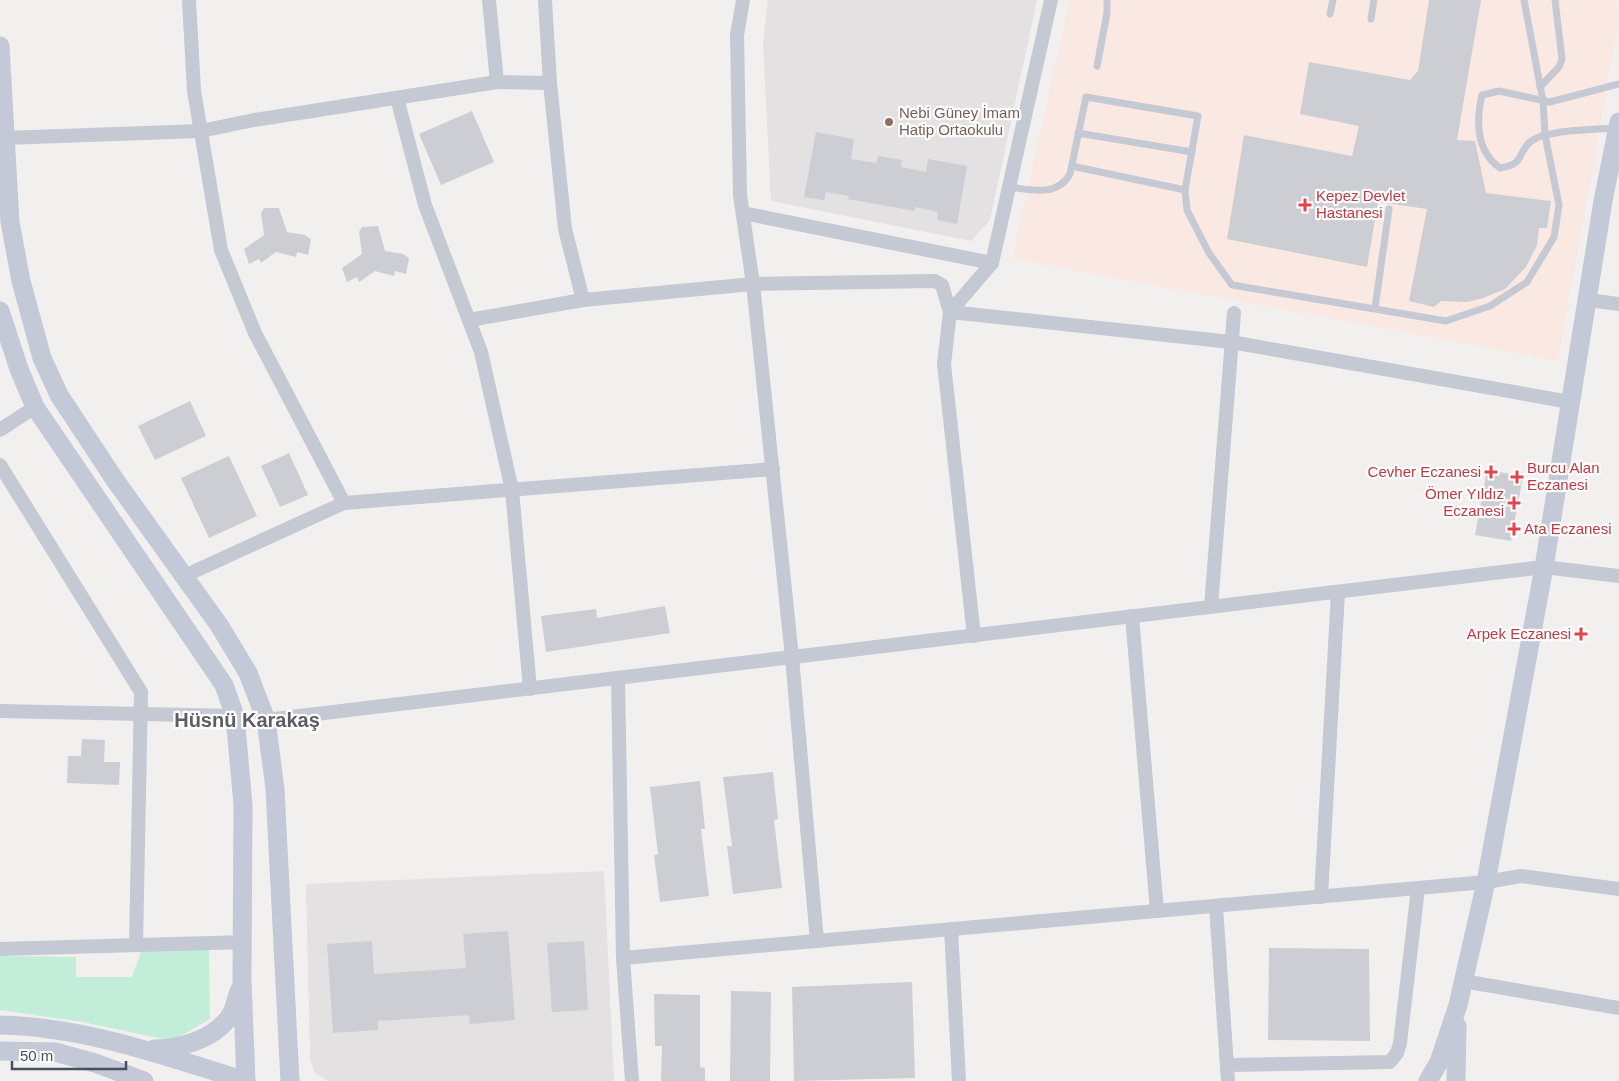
<svg xmlns="http://www.w3.org/2000/svg" width="1619" height="1081" font-family="Helvetica,sans-serif">
	<style>
		.education { fill: #e3e1e1 }
		.medical { fill: #fae8e2 }
		.green { fill: #c1edd9 }
		.building { fill: #cdced4 }
		.lines { fill: none; stroke-linecap: round; stroke-linejoin: round }
		.lane { stroke: #c4c9d3; stroke-width: 7 }
		.street { stroke: #c4c9d3; stroke-width: 14 }
		.secondary { stroke: #c3c9d7; stroke-width: 19 }
		.education-dot { fill: #8d6e63; stroke: #fff; stroke-width: 2 }
		.health-dot { fill: #e0444e; stroke: #fff; stroke-width: 2 }
		.labels { text-anchor: middle; stroke-width: 4.5; stroke-linejoin: round; paint-order: stroke }
		.education-label { font-size: 15px; fill: #785e54; stroke: #fff; text-anchor: start }
		.health-label { font-size: 15px; fill: #be3a42; stroke: #fff; text-anchor: start }
		.district-label { font-size: 20px; font-weight: bold; fill: #5c5e64; stroke: #fff }
	</style>
	<rect width="100%" height="100%" fill="#f2f0ef"/>
	<g class="education">
		<polygon points="768,0 1037,0 990,220 971,241 771,201 763,43"/>
		<polygon points="604,871 614,1081 328,1081 315,1073 310,1059 306,884"/>
	</g>
	<polygon class="medical" points="1070,0 1617,0 1618,26 1558,361 1012,259"/>
	<polygon class="green" points="142,949 209,950 210,1019 172,1041 83,1022 0,1010 0,956 76,957 76,977 132,977"/>
	<g class="building">
		<polygon points="1429,0 1481,0 1457,140 1475,141 1486,193 1551,201 1547,228 1539,228 1537,245 1526,267 1505,289 1483,298 1467,302 1441,301 1434,307 1409,301 1427,209 1378,202 1367,267 1227,239 1244,135 1352,156 1359,126 1300,114 1309,62 1410,80 1418,71"/>
		<polygon points="472,111 494,162 441,185 419,134"/>
		<polygon points="816,132 854,139 851,159 876,163 878,156 902,160 901,167 926,172 928,159 967,166 957,224 937,220 938,212 915,207 915,211 848,199 849,196 826,192 824,200 804,197"/>
		<polygon points="264,208 279,208 287,232 305,235 311,239 308,255 297,252 296,257 276,252 261,263 259,259 249,264 244,249 264,235 261,213"/>
		<polygon points="378,226 385,251 403,254 409,258 406,274 395,271 394,276 375,271 359,282 357,277 347,282 342,268 362,254 359,232 362,227"/>
		<polygon points="190,401 206,436 155,460 138,426"/>
		<polygon points="289,453 308,495 280,507 261,466"/>
		<polygon points="229,456 257,516 209,538 181,478"/>
		<polygon points="1487,470 1523,476 1511,541 1475,535"/>
		<polygon points="665,606 670,633 546,652 541,616 596,609 597,618"/>
		<polygon points="82,739 105,740 104,762 120,762 119,785 67,783 68,756 81,756"/>
		<polygon points="773,772 778,819 774,820 782,888 733,894 727,846 732,846 723,777"/>
		<polygon points="700,781 705,829 701,829 709,896 660,902 654,855 658,854 650,787"/>
		<polygon points="508,931 515,1020 470,1024 469,1015 378,1021 378,1030 333,1033 327,944 372,941 374,974 466,968 463,934"/>
		<polygon points="584,941 588,1010 552,1012 547,943"/>
		<polygon points="1269,948 1369,949 1370,1041 1268,1040"/>
		<polygon points="912,982 915,1078 794,1081 792,987"/>
		<polygon points="731,991 771,992 770,1081 730,1081"/>
		<polygon points="654,994 700,995 700,1067 705,1068 705,1081 661,1081 662,1046 655,1046"/>
	</g>
	<g class="lines">
		<g class="lane">
			<polyline points="1330,14 1333,0"/>
			<polyline points="1371,19 1374,0"/>
			<polyline points="1097,66 1107,13 1107,0"/>
			<polyline points="1540,87 1559,67 1562,59 1555,0"/>
			<path d="M1615 128C1596 130 1545 129 1530 142 1516 154 1526 164 1500 168 1476 151 1476 121 1482 95L1499 91 1550 102 1619 84"/>
			<polyline points="1078,133 1192,152"/>
			<polyline points="1072,166 1185,190 1187,210 1209,253 1232,285 1446,321 1490,306 1527,282 1554,237 1559,205 1545,135 1543,101 1524,0"/>
			<path d="M1010 187C1032 190 1057 197 1070 174L1086 97 1198 116 1185 190"/>
			<polyline points="1375,308 1389,209"/>
		</g>
		<g class="street">
			<polyline points="189,0 194,91 221,250 255,333 344,503"/>
			<polyline points="489,0 497,82"/>
			<polyline points="545,0 550,83 565,229 583,300"/>
			<polyline points="743,0 737,35 740,195 753,284 792,657 817,941"/>
			<polyline points="397,98 425,205 481,352 512,490 530,689"/>
			<polyline points="4,138 201,131 254,120 497,82 550,83"/>
			<polyline points="743,213 992,263"/>
			<polyline points="1588,300 1619,304"/>
			<polyline points="469,320 583,300 753,284 935,281 942,285 950,312 1231,342 1570,402"/>
			<polyline points="0,430 35,407"/>
			<polyline points="0,465 141,692 136,945"/>
			<polyline points="184,576 344,503 773,469"/>
			<polyline points="1211,607 1234,313"/>
			<polyline points="1132,616 1157,911"/>
			<polyline points="974,636 944,364 950,312 992,263 1051,0"/>
			<polyline points="618,678 623,958 632,1081"/>
			<polyline points="0,711 235,716"/>
			<polyline points="266,720 1544,567 1619,576"/>
			<polyline points="1321,897 1338,592"/>
			<polyline points="1216,906 1228,1081"/>
			<polyline points="951,929 959,1081"/>
			<polyline points="0,949 244,942"/>
			<polyline points="623,958 1486,882 1521,876 1619,889"/>
			<polyline points="1463,981 1619,1008"/>
			<polyline points="1227,1065 1390,1062 1397,1053 1400,1043 1418,888"/>
		</g>
		<g class="secondary">
			<polyline points="0,46 10,222 21,281 42,358 59,395 115,480 219,625 248,673 266,720 275,789 290,1081"/>
			<polyline points="0,311 19,369 35,407 224,685 235,716 243,805 242,980 246,1081"/>
			<path d="M0 1025C86 1027 164 1056 246 1081"/>
			<path d="M154 1049C179 1049 211 1040 228 1019 234 1012 236 1000 239 991"/>
			<polyline points="0,1051 55,1052 95,1063 144,1081"/>
			<polyline points="1428,1081 1439,1062 1458,1005 1486,882 1544,567 1603,201 1619,122"/>
			<polyline points="1456,1081 1457,1026"/>
		</g>
	</g>
	<circle class="education-dot" cx="889" cy="122" r="5"/>
	<g class="health-dot">
		<path d="M1302.5 197.5h5v5h5v5h-5v5h-5v-5h-5v-5h5z"/>
		<path d="M1488.5 464.5h5v5h5v5h-5v5h-5v-5h-5v-5h5z"/>
		<path d="M1514.5 469.5h5v5h5v5h-5v5h-5v-5h-5v-5h5z"/>
		<path d="M1511.5 495.5h5v5h5v5h-5v5h-5v-5h-5v-5h5z"/>
		<path d="M1511.5 521.5h5v5h5v5h-5v5h-5v-5h-5v-5h5z"/>
		<path d="M1578.5 626.5h5v5h5v5h-5v5h-5v-5h-5v-5h5z"/>
	</g>
	<g class="labels">
		<g class="education-label">
			<text x="899" y="118">Nebi Güney İmam<tspan x="899" dy="17">Hatip Ortaokulu</tspan></text>
		</g>
		<g class="health-label">
			<text x="1316" y="201">Kepez Devlet<tspan x="1316" dy="17">Hastanesi</tspan></text>
			<text x="1527" y="473">Burcu Alan<tspan x="1527" dy="17">Eczanesi</tspan></text>
			<text x="1481" y="477" text-anchor="end">Cevher Eczanesi</text>
			<text x="1504" y="499" text-anchor="end">Ömer Yıldız<tspan x="1504" dy="17">Eczanesi</tspan></text>
			<text x="1524" y="534">Ata Eczanesi</text>
			<text x="1571" y="639" text-anchor="end">Arpek Eczanesi</text>
		</g>
		<g class="district-label">
			<text x="247" y="727">Hüsnü Karakaş</text>
		</g>
	</g>
	<path d="M12 1061v8h114v-8" fill="none" stroke="#484f5c" stroke-width="2.5"/>
	<text x="20" y="1061" font-size="15" fill="#484f5c" stroke="#ffffff" stroke-width="4" paint-order="stroke">50 m</text>
</svg>
